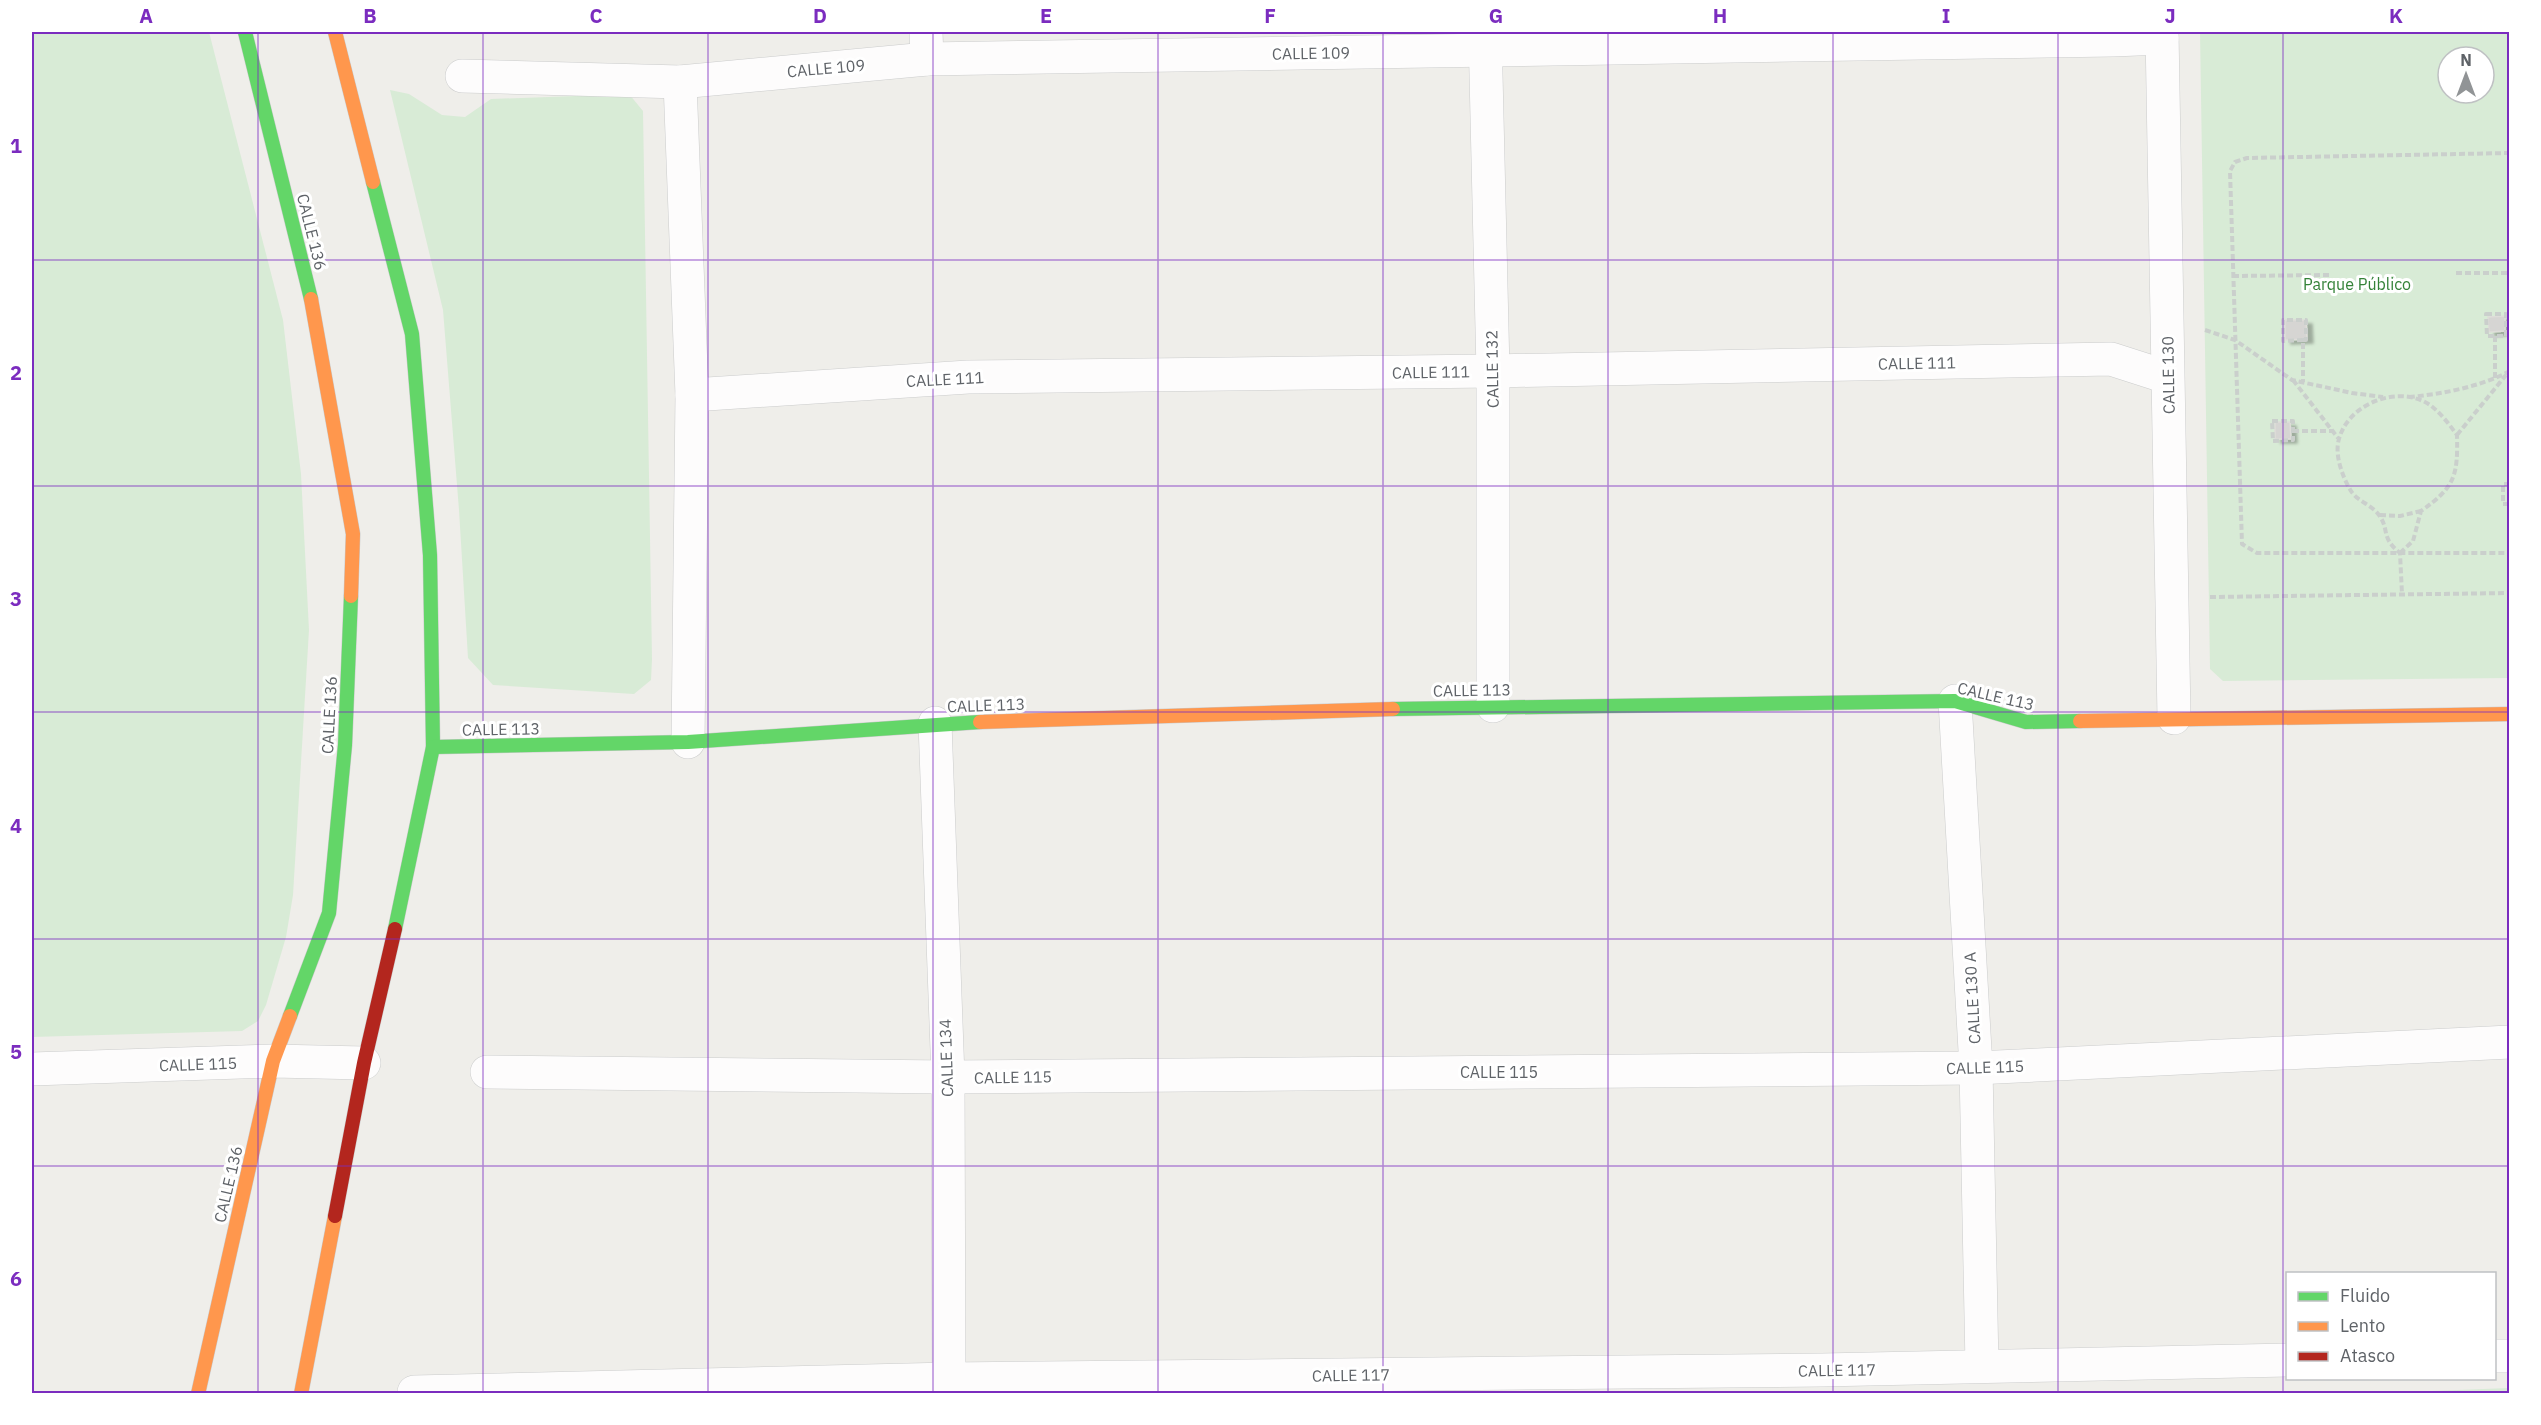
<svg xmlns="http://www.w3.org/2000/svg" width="2541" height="1425" font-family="'IBM Plex Sans',sans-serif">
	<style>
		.green { fill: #d8ebd6; fill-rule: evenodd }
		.building { fill: #d6d5d3; stroke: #deddd9; stroke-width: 1.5; filter: url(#shadow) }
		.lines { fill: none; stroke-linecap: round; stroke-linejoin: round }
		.street-casing { stroke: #cbcccc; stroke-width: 34 }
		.fast-casing { stroke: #cacacb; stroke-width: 15 }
		.slow-casing { stroke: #cacacb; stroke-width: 15 }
		.jam-casing { stroke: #cacacb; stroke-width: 15 }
		.path { stroke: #cacfcc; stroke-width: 4; stroke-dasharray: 6 3; stroke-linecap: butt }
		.street { stroke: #fdfcfc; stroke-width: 33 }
		.fast { stroke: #63d668; stroke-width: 14 }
		.slow { stroke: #ff974d; stroke-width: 14 }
		.jam { stroke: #b3261e; stroke-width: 14 }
		.grid { fill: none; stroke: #7b2cbf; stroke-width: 1.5; stroke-opacity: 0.55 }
		.labels { text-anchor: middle; stroke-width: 6; stroke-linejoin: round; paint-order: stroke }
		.street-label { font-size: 16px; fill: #5f6368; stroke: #fff }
		.park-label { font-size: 16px; fill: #348238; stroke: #fff }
		.neatline { fill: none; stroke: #7b2cbf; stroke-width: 2 }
		.grid-label { font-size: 20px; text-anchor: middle; font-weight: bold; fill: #7b2cbf }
	</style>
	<defs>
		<filter id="shadow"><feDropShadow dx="6" dy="4" stdDeviation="1.5" flood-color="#0004"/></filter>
	</defs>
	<rect width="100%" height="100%" fill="#efeeea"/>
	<g class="green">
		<polygon points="32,32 209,32 283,320 301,474 309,630 293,895 286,937 266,1005 258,1021 242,1031 32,1037"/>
		<path d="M2200 32H2509V678L2223 681 2210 669ZM2448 57H2484V93H2448Z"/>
		<polygon points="390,90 409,94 442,115 465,117 491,99 629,94 643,111 652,659 651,680 634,694 493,685 468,658 459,510 443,310"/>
		<polygon points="2509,1388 2509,1394 2381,1393"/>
	</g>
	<g class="building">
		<polygon points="2505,316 2505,331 2489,332 2488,317"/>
		<polygon points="2285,320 2306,320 2307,339 2285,340"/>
		<polygon points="2275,422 2290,422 2291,439 2275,439"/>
	</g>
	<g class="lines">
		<defs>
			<g id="street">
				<polyline points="926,32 927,59"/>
				<polyline points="1485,32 1493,371 1493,706"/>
				<polyline points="2162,32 2174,718"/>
				<polyline points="462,76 680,82 927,59 2113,40 2162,38"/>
				<polyline points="680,82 692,395 688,742"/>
				<polyline points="692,395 968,377 1493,371 2111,359 2167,377"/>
				<polyline points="1955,701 1976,1068 1982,1366"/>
				<polyline points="935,723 948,1077 949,1394"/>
				<polyline points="32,1069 273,1061 364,1063"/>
				<polyline points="487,1072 948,1077 1976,1068 2510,1042"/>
				<polyline points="2494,1356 2510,1356"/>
				<polyline points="414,1392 949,1379 1822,1370 2288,1360"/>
			</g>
			<g id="fast">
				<polyline points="245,32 311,299"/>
				<polyline points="373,182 412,334 430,555 433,747 395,929"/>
				<polyline points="1393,709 1955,701 2026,722 2080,721"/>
				<polyline points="433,747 688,742 980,722"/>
				<polyline points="290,1016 329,913 345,745 351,596"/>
			</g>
			<g id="slow">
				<polyline points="335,32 373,182"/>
				<polyline points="311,299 353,534 351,596"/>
				<polyline points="2080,721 2510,714"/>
				<polyline points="980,722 1393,709"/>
				<polyline points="198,1394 273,1061 290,1016"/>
				<polyline points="301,1394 335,1216"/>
			</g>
			<polyline id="jam" points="335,1216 364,1063 395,929"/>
		</defs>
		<use href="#street" class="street-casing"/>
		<use href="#fast" class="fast-casing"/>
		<use href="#slow" class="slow-casing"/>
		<use href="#jam" class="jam-casing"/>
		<g class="path">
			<polyline points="2510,153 2247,158 2235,162 2230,171 2242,544 2257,553 2510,553"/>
			<polyline points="2456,273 2510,273"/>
			<polyline points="2233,276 2332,275"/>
			<polygon points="2486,314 2506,314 2506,336 2487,336"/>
			<polyline points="2205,330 2235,340 2292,380 2352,393 2383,397"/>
			<polyline points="2495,336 2495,378"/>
			<polyline points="2303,340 2283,341 2283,320 2306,320 2306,340 2303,340 2303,382"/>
			<polyline points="2293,380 2338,438"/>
			<path d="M2409 397C2442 394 2480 387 2510 371"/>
			<polygon points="2272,421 2293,421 2293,440 2273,441"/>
			<polyline points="2293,431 2333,431"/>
			<polyline points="2457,435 2506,375"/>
			<polyline points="2510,484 2503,484 2503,504 2510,504"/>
			<polyline points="2380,515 2400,516 2421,511"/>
			<path d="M2400 553 2413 541 2421 511C2455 487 2458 476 2457 435 2449 424 2437 408 2425 402 2394 386 2348 405 2339 439 2334 455 2343 478 2351 491 2357 501 2372 505 2379 515 2390 530 2380 537 2400 553L2402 594"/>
			<polyline points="2210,597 2510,593"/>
		</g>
		<use href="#street" class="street"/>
		<use href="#fast" class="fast"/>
		<use href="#slow" class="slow"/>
		<use href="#jam" class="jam"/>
	</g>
	<path class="grid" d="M258 32V1394M483 32V1394M708 32V1394M933 32V1394M1158 32V1394M1383 32V1394M1608 32V1394M1833 32V1394M2058 32V1394M2283 32V1394M32 260H2510M32 486H2510M32 712H2510M32 939H2510M32 1166H2510"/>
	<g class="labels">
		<g class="street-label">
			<text transform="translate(1311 53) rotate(-1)" y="6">CALLE 109</text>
			<text transform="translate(826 68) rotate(-5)" y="6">CALLE 109</text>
			<text transform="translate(312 232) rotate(76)" y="6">CALLE 136</text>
			<text transform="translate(1917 363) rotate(-1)" y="6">CALLE 111</text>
			<text transform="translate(1492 369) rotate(-91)" y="6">CALLE 132</text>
			<text transform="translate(1431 372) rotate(-1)" y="6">CALLE 111</text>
			<text transform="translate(2168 375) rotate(-91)" y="6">CALLE 130</text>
			<text transform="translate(945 379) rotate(-3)" y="6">CALLE 111</text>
			<text transform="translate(1472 690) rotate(-1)" y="6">CALLE 113</text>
			<text transform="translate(1996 696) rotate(13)" y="6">CALLE 113</text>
			<text transform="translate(986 705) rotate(-2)" y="6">CALLE 113</text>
			<text transform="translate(329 715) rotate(-87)" y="6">CALLE 136</text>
			<text transform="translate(501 729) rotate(-1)" y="6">CALLE 113</text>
			<text transform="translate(1972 998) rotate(-93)" y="6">CALLE 130 A</text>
			<text transform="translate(946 1058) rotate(-92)" y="6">CALLE 134</text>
			<text transform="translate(198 1064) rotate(-2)" y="6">CALLE 115</text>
			<text transform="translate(1985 1067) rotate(-2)" y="6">CALLE 115</text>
			<text x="1499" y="1078">CALLE 115</text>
			<text transform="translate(1013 1077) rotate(-1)" y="6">CALLE 115</text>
			<text transform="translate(228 1184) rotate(-77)" y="6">CALLE 136</text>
			<text transform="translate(1837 1370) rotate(-1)" y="6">CALLE 117</text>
			<text transform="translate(1351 1375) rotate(-1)" y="6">CALLE 117</text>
		</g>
		<g class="park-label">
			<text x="2357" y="290">Parque Público</text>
		</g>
	</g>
	<rect width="2541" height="1425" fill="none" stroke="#ffffff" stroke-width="66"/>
	<rect x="2286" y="1272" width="210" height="108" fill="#ffffff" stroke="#bfc1c3" stroke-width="1.5"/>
	<rect x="2298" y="1292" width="30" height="9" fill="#63d668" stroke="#bfc1c3" stroke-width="1.5"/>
	<text x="2340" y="1302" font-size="18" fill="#5f6368">Fluido</text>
	<rect x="2298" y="1322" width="30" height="9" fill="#ff974d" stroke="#bfc1c3" stroke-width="1.5"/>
	<text x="2340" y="1332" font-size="18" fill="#5f6368">Lento</text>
	<rect x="2298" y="1352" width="30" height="9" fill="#b3261e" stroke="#bfc1c3" stroke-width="1.5"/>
	<text x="2340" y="1362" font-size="18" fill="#5f6368">Atasco</text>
	<g transform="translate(2466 75)"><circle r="28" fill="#ffffff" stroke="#bfc1c3" stroke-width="1.5"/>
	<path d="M0-4.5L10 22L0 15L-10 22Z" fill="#919496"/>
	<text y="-9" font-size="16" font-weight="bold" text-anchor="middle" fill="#5f6368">N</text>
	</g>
	<rect x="33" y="33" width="2475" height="1359" class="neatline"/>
	<g class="grid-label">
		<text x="146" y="23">A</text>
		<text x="370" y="23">B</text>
		<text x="596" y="23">C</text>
		<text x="820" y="23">D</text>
		<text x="1046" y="23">E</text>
		<text x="1270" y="23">F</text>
		<text x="1496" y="23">G</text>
		<text x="1720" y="23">H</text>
		<text x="1946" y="23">I</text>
		<text x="2170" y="23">J</text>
		<text x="2396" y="23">K</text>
		<text x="16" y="153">1</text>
		<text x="16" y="380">2</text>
		<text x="16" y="606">3</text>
		<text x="16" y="833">4</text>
		<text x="16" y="1059">5</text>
		<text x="16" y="1286">6</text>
	</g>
</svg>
